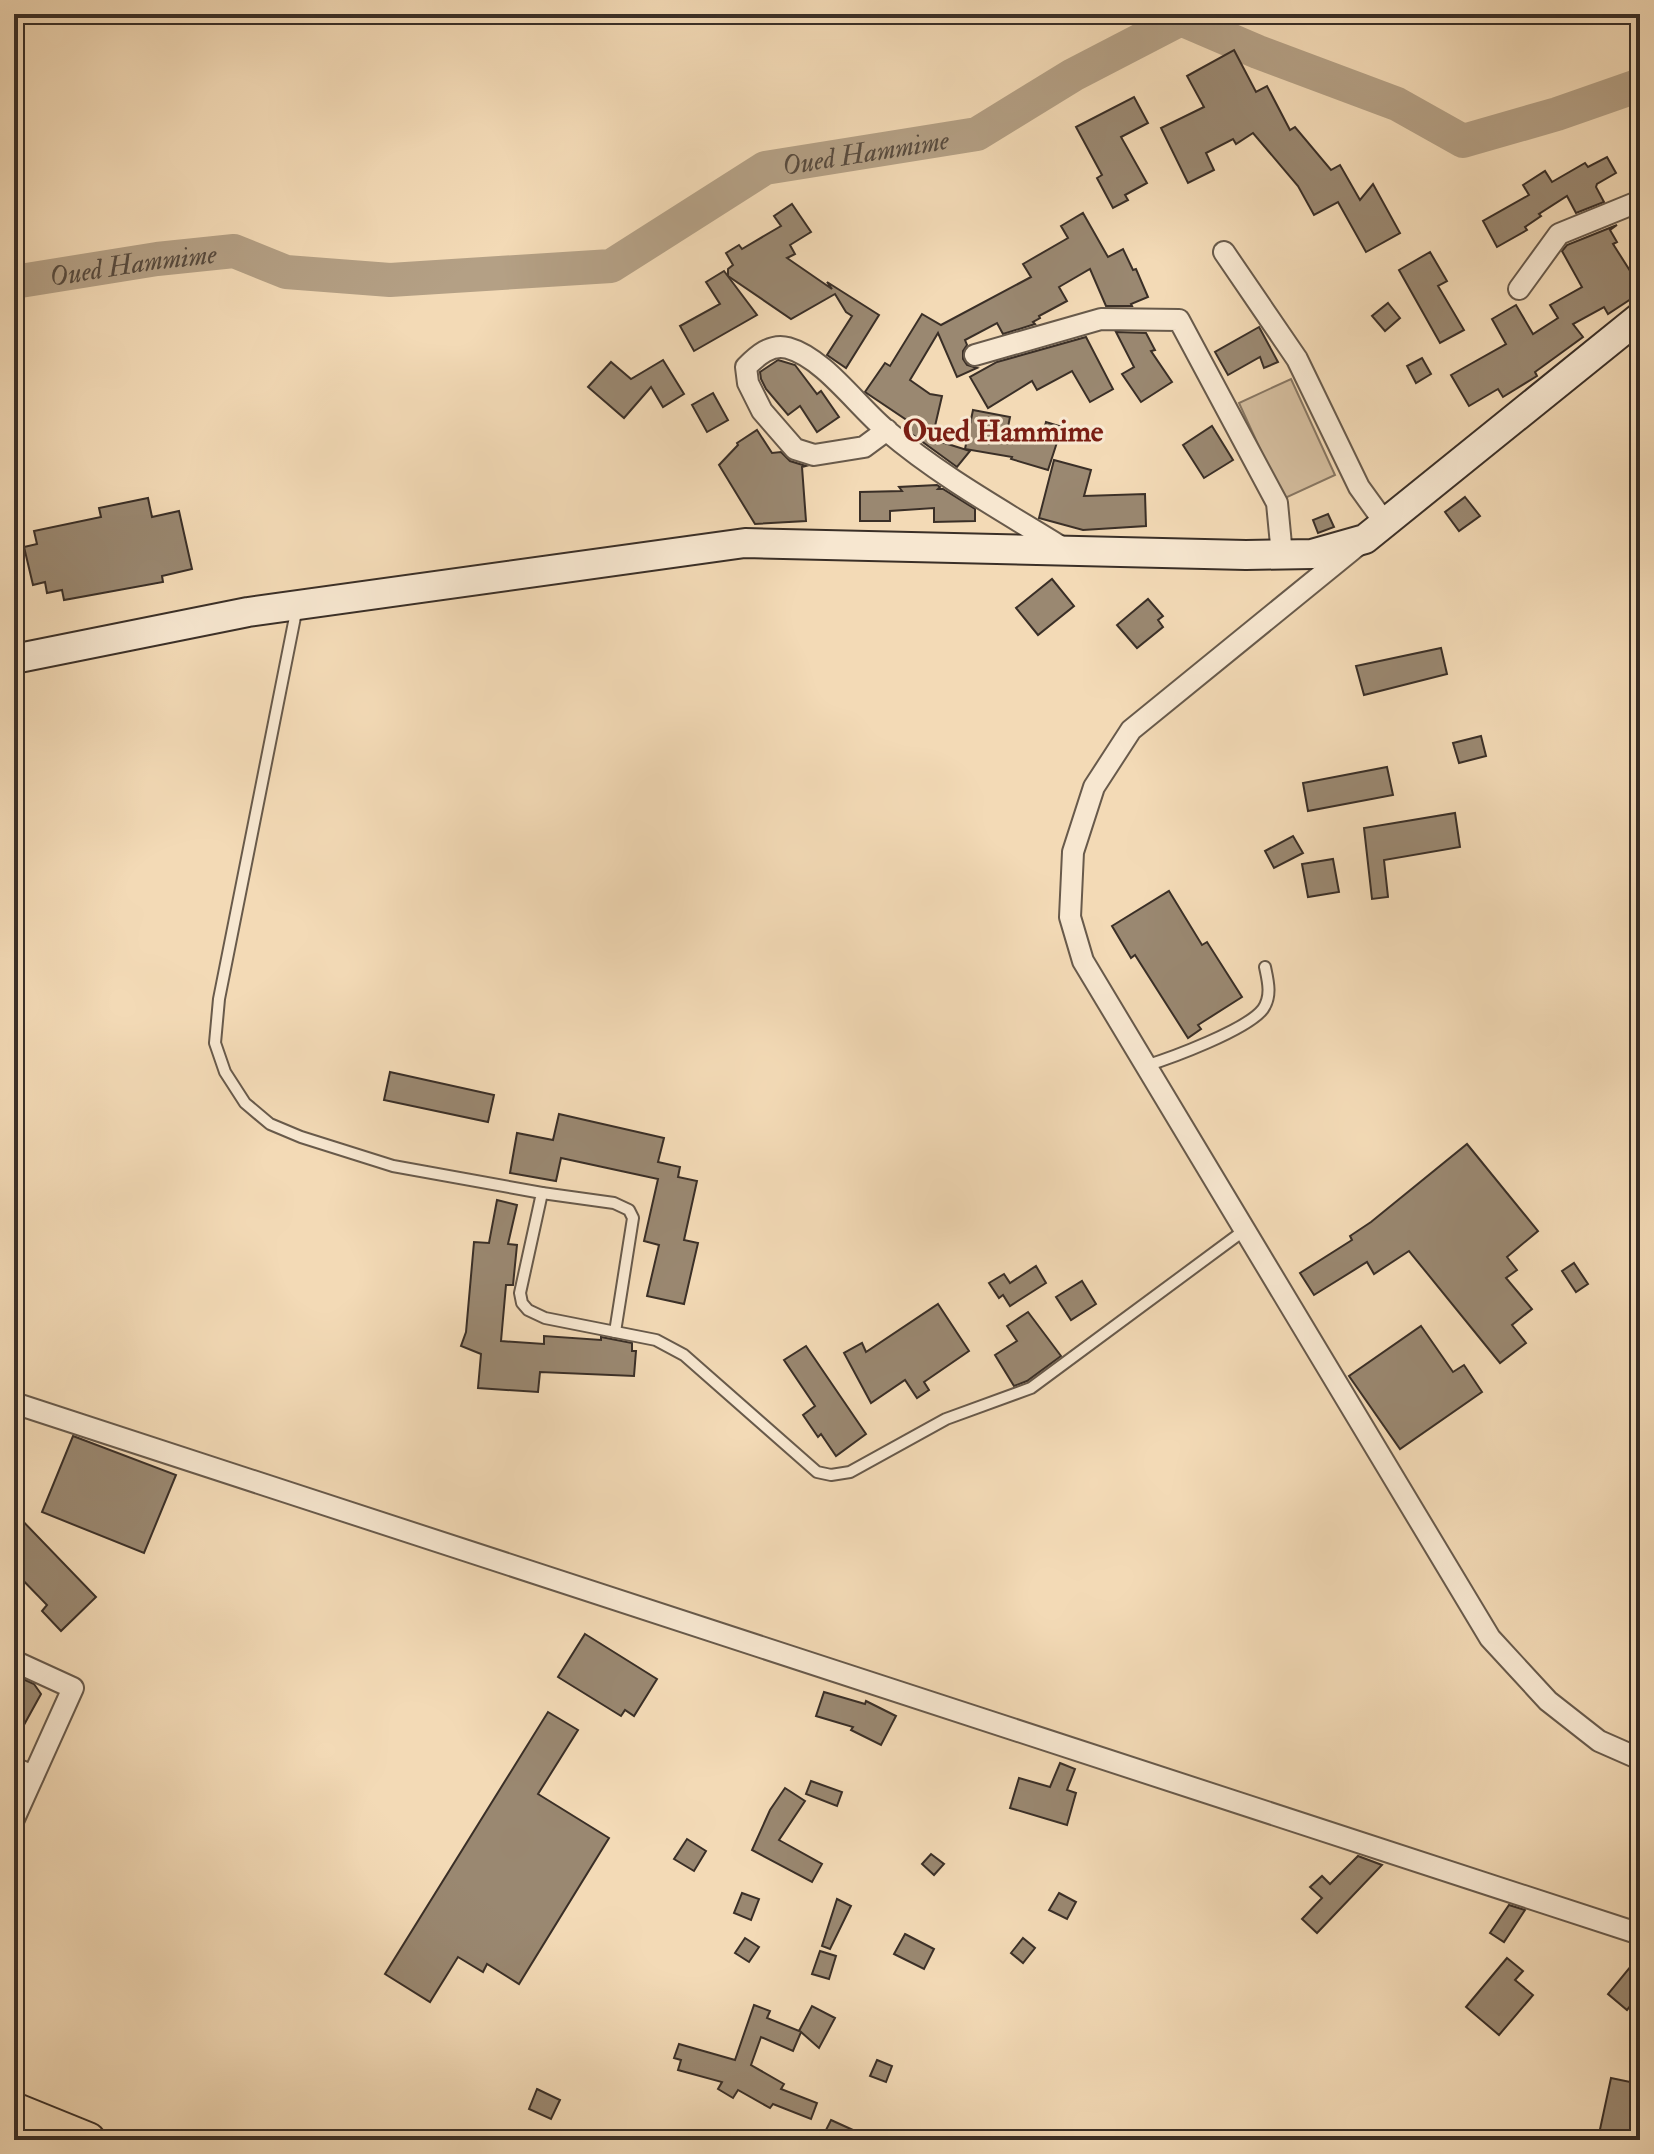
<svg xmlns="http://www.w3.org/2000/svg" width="1654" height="2154" font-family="'IM FELL Double Pica',serif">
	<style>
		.green { fill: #d4bd9e; stroke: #877662; stroke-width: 2 }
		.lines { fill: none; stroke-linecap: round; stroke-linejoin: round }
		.river { stroke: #b4a085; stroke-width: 34 }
		.building { fill: #9a8871; stroke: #3a2f27; stroke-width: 2 }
		.service-casing { stroke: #685a4b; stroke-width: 14 }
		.minor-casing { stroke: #685a4b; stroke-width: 24 }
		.secondary-casing { stroke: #3a2f27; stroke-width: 32 }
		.trunk-casing { stroke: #3a2f27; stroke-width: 38 }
		.service { stroke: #f7e7d0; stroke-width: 10 }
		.minor { stroke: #f7e7d0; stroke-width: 20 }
		.secondary { stroke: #f7e7d0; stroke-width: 28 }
		.trunk { stroke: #f3dab6; stroke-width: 34 }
		.labels { text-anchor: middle; stroke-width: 6; stroke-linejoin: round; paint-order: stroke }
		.water-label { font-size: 28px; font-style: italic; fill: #584b3e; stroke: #f7e7d0 }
		.quarter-label { font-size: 30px; font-weight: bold; fill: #7a1f14; stroke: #f7e7d0 }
	</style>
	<rect width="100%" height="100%" fill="#f3dab6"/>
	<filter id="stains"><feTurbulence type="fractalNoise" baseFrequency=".0025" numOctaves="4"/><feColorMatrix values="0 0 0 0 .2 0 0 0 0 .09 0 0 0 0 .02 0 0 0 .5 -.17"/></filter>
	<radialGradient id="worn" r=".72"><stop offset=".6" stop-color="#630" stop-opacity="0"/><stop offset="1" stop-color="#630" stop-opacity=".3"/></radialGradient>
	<polygon class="green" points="1291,379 1335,475 1283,499 1239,403"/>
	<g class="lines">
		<path class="river" id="s1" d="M14 282 157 259 234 251 286 272 390 280 611 266 765 168 977 134 1073 75 1181 19 1258 52 1397 104 1463 141 1557 114 1640 85"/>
	</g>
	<g class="building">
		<polygon points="1234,50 1256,92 1267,86 1290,130 1295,127 1331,170 1340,165 1360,200 1373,184 1400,233 1366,252 1338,202 1314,215 1298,186 1253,133 1236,144 1233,139 1206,153 1214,170 1188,183 1161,128 1204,107 1187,76"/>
		<polygon points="1134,97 1148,123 1121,137 1147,183 1125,195 1128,200 1113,208 1097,178 1102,175 1076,127"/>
		<polygon points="1607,157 1616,173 1597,184 1596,187 1604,202 1576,213 1567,196 1539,214 1541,216 1525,227 1527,230 1497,247 1483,221 1529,195 1523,185 1545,171 1552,182 1585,163 1588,167"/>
		<polygon points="792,204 811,232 790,245 795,254 787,258 832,289 827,282 879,315 846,368 827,355 852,316 846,312 835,294 791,319 728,276 728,269 733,265 726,253 739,245 742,249 781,226 774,216"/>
		<polygon points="1083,213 1108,257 1123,249 1133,270 1136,269 1148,297 1131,304 1132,306 1106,306 1090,269 1059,287 1067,301 1039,316 1040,318 1033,322 1035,324 1003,334 997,323 965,340 967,345 963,351 963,359 967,365 977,368 957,377 938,333 910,380 930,394 942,396 932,439 970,451 957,467 909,432 911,423 865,392 885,363 890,366 922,314 941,325 1031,277 1023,264 1068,238 1061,226"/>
		<polygon points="1617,225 1610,230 1617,242 1613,244 1634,277 1640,273 1640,293 1608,314 1604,307 1573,324 1583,337 1535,372 1537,376 1503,397 1498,389 1469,406 1451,375 1506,344 1492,319 1516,305 1533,334 1558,318 1550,305 1582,287 1562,251 1567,245"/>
		<polygon points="1430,252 1447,281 1438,286 1464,330 1440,343 1399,270"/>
		<polygon points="724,271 757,315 694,351 680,326 720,304 706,282"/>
		<polygon points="1388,303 1400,318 1385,331 1372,316"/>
		<polygon points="1259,327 1278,362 1264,368 1260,357 1228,375 1215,352"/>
		<polygon points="1116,332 1146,333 1155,350 1151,351 1172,382 1141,402 1122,374 1134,367"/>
		<polygon points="1086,337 1113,389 1090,402 1072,371 1037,390 1032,381 988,408 970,377 997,362"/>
		<polygon points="1422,358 1431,374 1416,383 1407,366"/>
		<polygon points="663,360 684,394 663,407 651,387 624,418 588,387 611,362 631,379"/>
		<polygon points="778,360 795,365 817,394 821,391 839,417 817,432 800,406 788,415 766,389 761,379 760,372"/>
		<polygon points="713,393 728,420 707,432 692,405"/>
		<polygon points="973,410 1010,417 1008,427 1042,437 1046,422 1062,427 1048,470 1011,459 1012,457 965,449"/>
		<polygon points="1212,426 1233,460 1204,478 1183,445"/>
		<polygon points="757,430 772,453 781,452 790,461 806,466 802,467 806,521 755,524 719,465 738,445 737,443"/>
		<polygon points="1054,460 1091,470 1084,496 1145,494 1146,526 1083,530 1039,518"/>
		<polygon points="937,485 940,487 938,489 943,489 975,509 975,521 934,522 934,508 890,511 890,521 860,521 860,492 902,491 899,487"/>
		<polygon points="1465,497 1480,516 1459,531 1445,512"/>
		<polygon points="148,498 152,517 179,511 192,569 162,576 163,582 64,600 62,590 47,593 45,582 33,585 24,547 37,544 34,531 101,517 99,508"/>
		<polygon points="1328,514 1334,527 1318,533 1313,520"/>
		<polygon points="1052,579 1074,606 1038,635 1016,608"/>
		<polygon points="1148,599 1163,616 1158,620 1163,627 1137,648 1117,625"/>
		<polygon points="1441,648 1447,674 1364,695 1356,666"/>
		<polygon points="1481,736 1486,756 1459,763 1453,743"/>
		<polygon points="1387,767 1393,795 1308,811 1303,783"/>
		<polygon points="1455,813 1460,847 1384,860 1388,897 1372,899 1364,828"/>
		<polygon points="1293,836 1303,853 1274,868 1265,851"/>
		<polygon points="1333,859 1339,892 1308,897 1302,864"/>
		<polygon points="1169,891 1202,945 1207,942 1242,997 1198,1025 1201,1029 1188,1038 1135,955 1131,958 1112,926"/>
		<polygon points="390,1072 494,1095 488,1122 384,1100"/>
		<polygon points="559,1114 664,1138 658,1162 680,1167 678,1177 697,1181 684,1240 698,1243 684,1304 647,1296 659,1245 644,1241 658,1179 561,1158 556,1181 510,1173 517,1133 553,1140"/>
		<polygon points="1467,1144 1538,1231 1507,1257 1517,1270 1506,1278 1532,1309 1512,1325 1526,1343 1500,1363 1409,1251 1374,1274 1367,1262 1314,1295 1300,1273 1352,1240 1350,1236 1371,1222"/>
		<polygon points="497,1200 517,1205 508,1244 517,1245 513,1285 506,1285 501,1341 544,1344 544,1336 601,1340 601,1337 632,1343 632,1351 636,1351 634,1376 540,1372 538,1392 478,1388 481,1354 461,1346 466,1332 474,1242 489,1243"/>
		<polygon points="1574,1263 1588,1284 1576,1292 1562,1271"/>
		<polygon points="1036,1266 1046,1283 1010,1306 1003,1295 999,1298 989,1283 1004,1274 1010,1283"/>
		<polygon points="1082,1281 1096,1304 1071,1320 1056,1297"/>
		<polygon points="938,1304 969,1351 924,1382 929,1390 917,1398 905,1380 871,1403 844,1353 862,1343 866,1352"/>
		<polygon points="1028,1312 1061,1356 1027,1381 1014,1386 995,1355 1017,1341 1007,1326"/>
		<polygon points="1421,1326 1453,1372 1464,1365 1482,1392 1400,1449 1349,1376"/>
		<polygon points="806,1346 866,1434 836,1456 821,1434 818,1437 803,1415 815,1406 784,1360"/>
		<polygon points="73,1436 176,1475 144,1553 42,1512"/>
		<polygon points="14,1512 96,1597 61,1631 42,1611 47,1605 14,1571"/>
		<polygon points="585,1634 657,1679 634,1716 625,1710 621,1716 558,1677"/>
		<polygon points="14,1675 34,1684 41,1694 14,1743"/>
		<polygon points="824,1692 865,1704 866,1701 896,1716 881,1745 851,1730 853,1727 816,1716"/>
		<polygon points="548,1712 578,1730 538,1794 609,1838 519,1984 487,1964 483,1972 458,1957 430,2002 385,1974"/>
		<polygon points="1060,1763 1075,1769 1067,1790 1076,1793 1067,1825 1010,1808 1019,1778 1050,1787"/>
		<polygon points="811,1781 842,1792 837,1806 806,1794"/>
		<polygon points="785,1788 805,1801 779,1840 822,1864 812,1882 752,1850 770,1810"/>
		<polygon points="687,1839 706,1851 694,1871 674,1859"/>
		<polygon points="931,1854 944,1864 934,1875 922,1864"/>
		<polygon points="1358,1856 1382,1865 1317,1933 1302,1919 1322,1898 1310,1887 1322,1876 1330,1884"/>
		<polygon points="742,1893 759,1899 751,1920 734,1913"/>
		<polygon points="1059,1893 1076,1902 1067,1919 1049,1910"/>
		<polygon points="837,1899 851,1906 830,1949 822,1946"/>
		<polygon points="1509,1905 1525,1910 1504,1942 1490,1933"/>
		<polygon points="905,1934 934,1949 924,1969 894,1954"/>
		<polygon points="745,1938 759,1947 749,1962 735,1953"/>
		<polygon points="1023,1938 1035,1948 1023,1963 1011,1953"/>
		<polygon points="820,1951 836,1956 829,1979 812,1974"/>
		<polygon points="1640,1955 1640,1994 1627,2010 1608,1994"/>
		<polygon points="1507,1958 1523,1971 1515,1980 1533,1995 1499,2035 1466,2007"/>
		<polygon points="754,2005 770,2011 767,2018 799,2031 812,2006 835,2018 819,2048 801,2032 793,2051 761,2037 751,2065 784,2084 781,2089 817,2103 811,2119 773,2104 770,2108 738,2090 733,2098 718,2089 722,2082 678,2070 681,2060 674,2058 679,2044 735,2060"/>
		<polygon points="877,2060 892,2066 886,2082 870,2076"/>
		<polygon points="1611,2078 1640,2084 1630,2140 1599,2134"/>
		<polygon points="537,2089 560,2100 551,2119 529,2109"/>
		<polygon points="831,2120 875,2140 831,2140 823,2136"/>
	</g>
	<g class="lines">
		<defs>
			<g id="service">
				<polyline points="297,607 219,999 215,1043 225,1072 245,1103 270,1124 301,1137 393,1166 542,1193 520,1293 522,1303 528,1310 545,1318 656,1340 684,1355 817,1472 831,1475 850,1472 946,1419 1031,1388 1246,1229"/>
				<path d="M1145 1066C1171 1058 1247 1030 1263 1009 1272 996 1268 981 1265 967"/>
				<polyline points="542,1193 614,1203 629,1210 633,1218 615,1332"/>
			</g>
			<g id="minor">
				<polyline points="1224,252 1297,359 1359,487 1385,523"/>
				<polyline points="1519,289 1559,234 1640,201"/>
				<polyline points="975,355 1101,319 1179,320 1277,503 1282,555"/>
				<path d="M887 430 864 447 814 455 795 449 762 411 748 383 746 367C757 356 771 343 788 348 824 358 857 406 886 430 941 477 1005 512 1066 550"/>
				<polyline points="1357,546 1131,730 1094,787 1073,852 1070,917 1083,961 1490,1638 1548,1701 1599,1741 1640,1759"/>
				<polyline points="14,1403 1640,1934"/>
				<polyline points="14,1661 73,1688 14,1819"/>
				<polyline points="14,1768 33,1776"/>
			</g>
			<polyline id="secondary" points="14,659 248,612 745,543 1246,555 1312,554 1365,539 1640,317"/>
			<polyline id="trunk" points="14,2110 88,2140"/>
		</defs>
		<use href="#service" class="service-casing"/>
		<use href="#minor" class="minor-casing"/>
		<use href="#secondary" class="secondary-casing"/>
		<use href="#trunk" class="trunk-casing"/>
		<use href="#service" class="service"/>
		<use href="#minor" class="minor"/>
		<use href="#secondary" class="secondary"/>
		<use href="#trunk" class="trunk"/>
	</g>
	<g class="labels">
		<g class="water-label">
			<text dy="10" stroke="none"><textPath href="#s1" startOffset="888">Oued Hammime</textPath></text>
			<text dy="10" stroke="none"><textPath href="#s1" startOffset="120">Oued Hammime</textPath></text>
		</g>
		<g class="quarter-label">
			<text x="1003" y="441">Oued Hammime</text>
		</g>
	</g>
	<rect width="1654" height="2154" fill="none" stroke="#f3dab6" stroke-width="48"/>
	<rect x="16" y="16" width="1622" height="2122" fill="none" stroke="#3a2f27" stroke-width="4"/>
	<rect x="24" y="24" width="1606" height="2106" fill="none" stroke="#3a2f27" stroke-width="2"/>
	<rect width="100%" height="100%" filter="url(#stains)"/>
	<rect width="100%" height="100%" fill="url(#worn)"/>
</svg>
